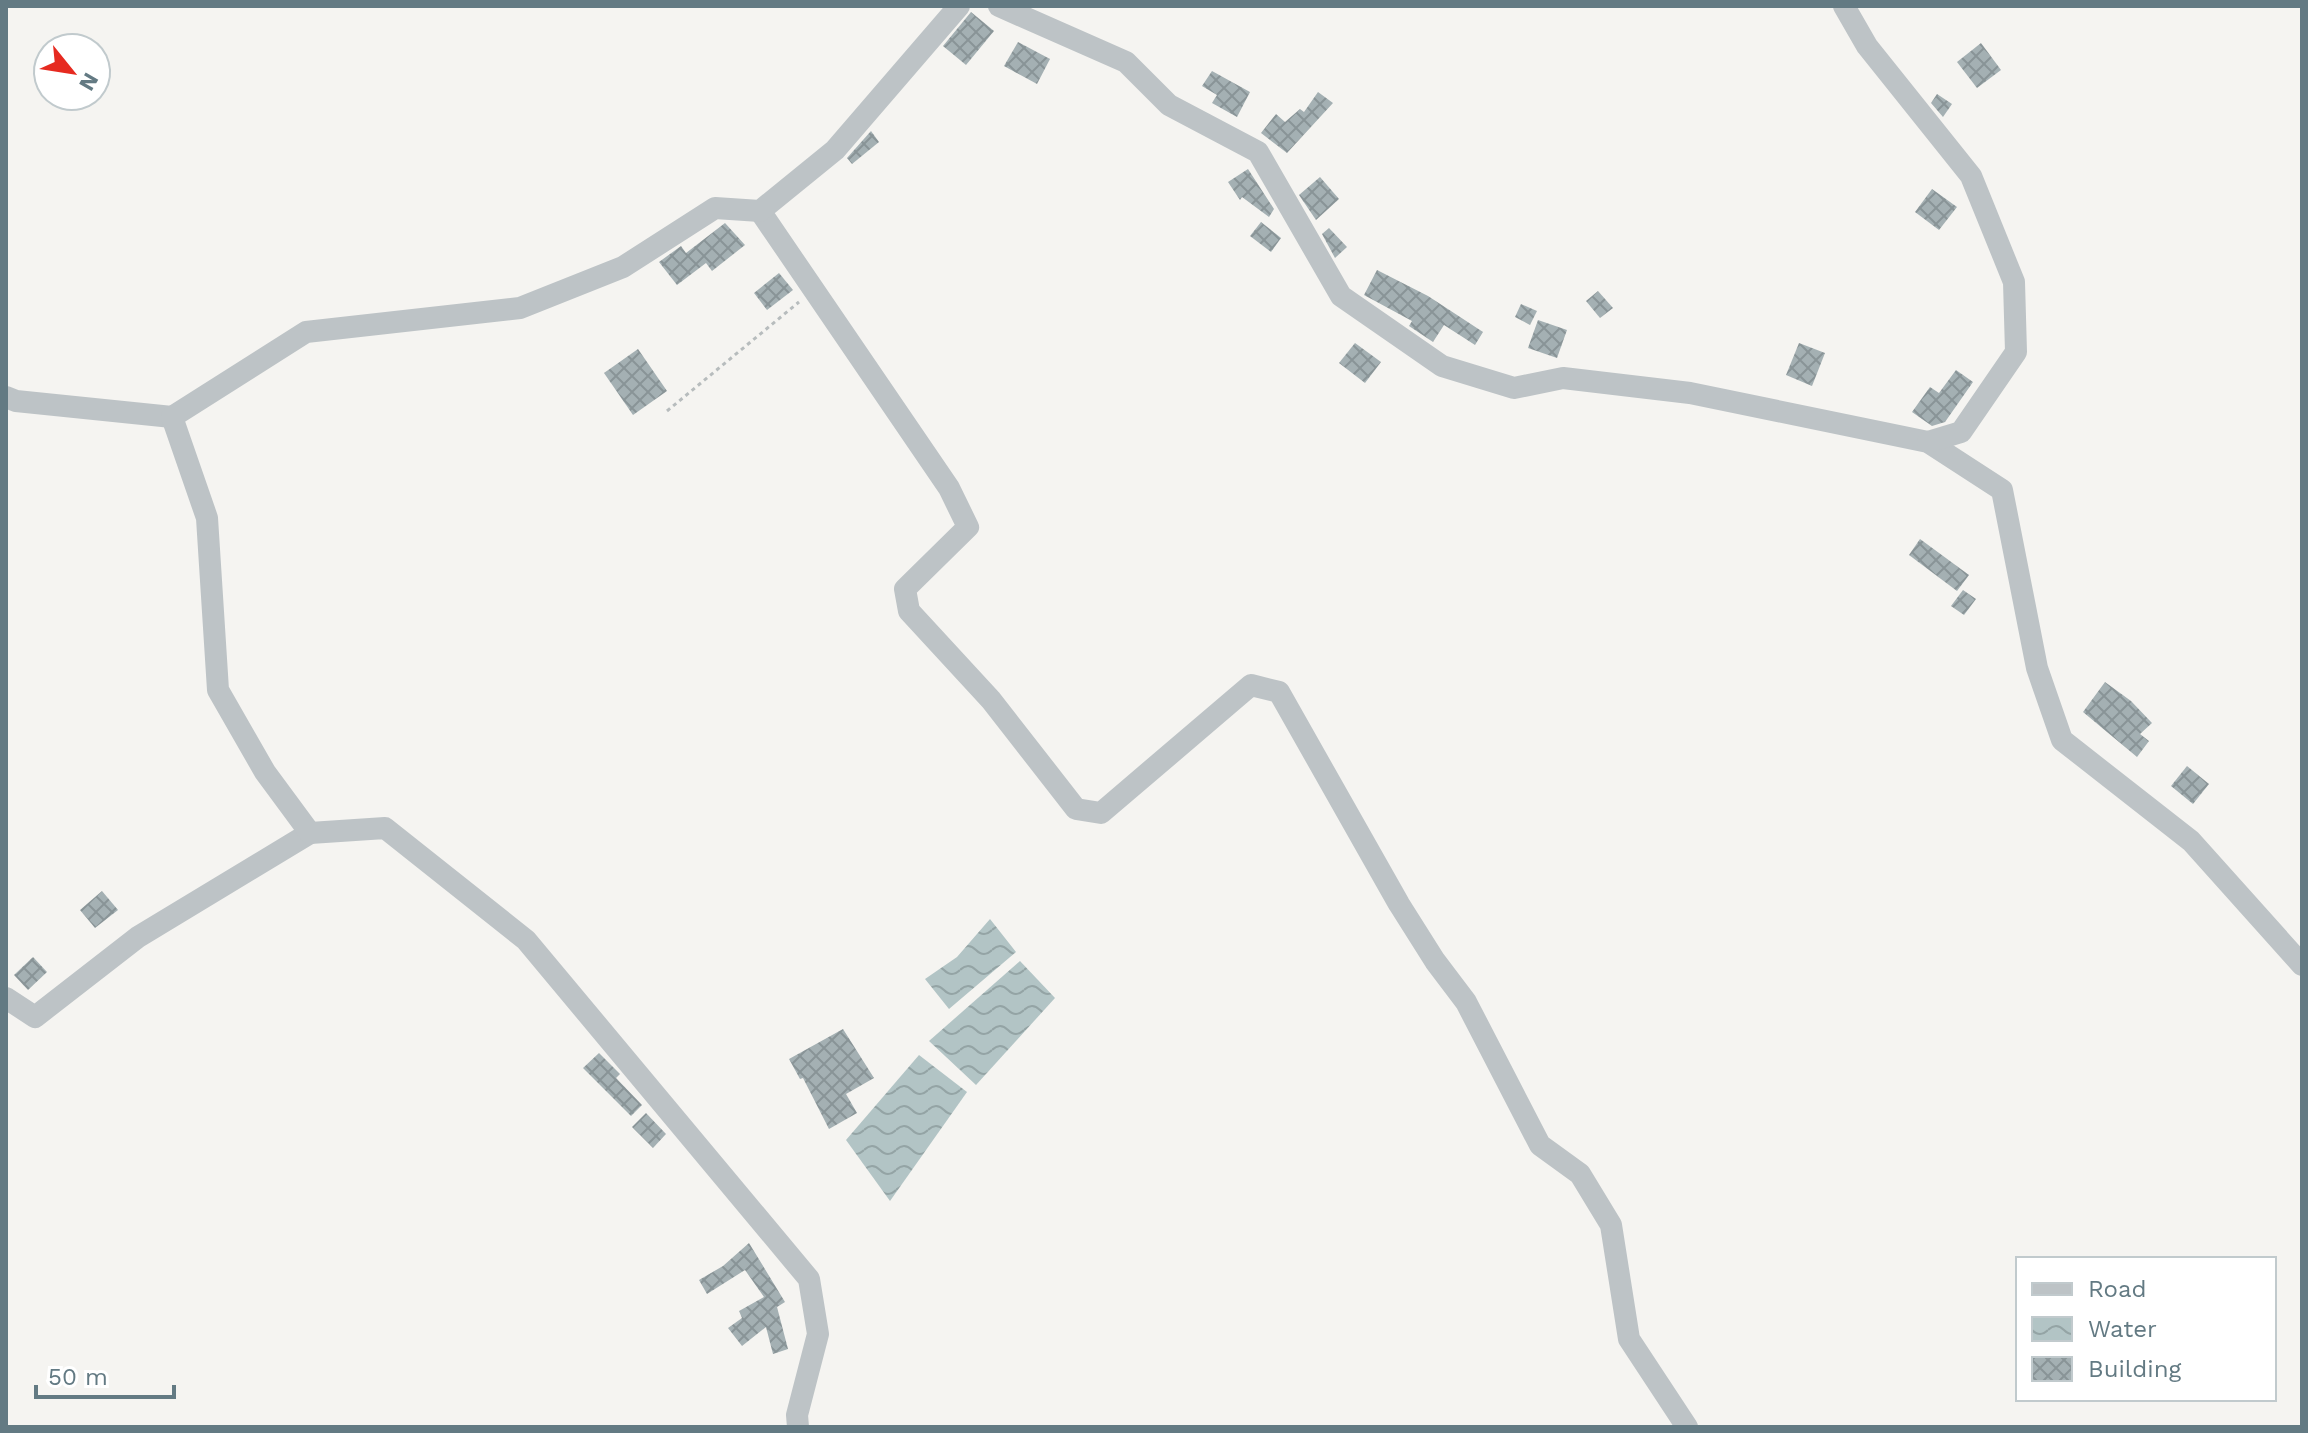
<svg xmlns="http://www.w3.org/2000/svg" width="2308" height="1433" font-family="'Work Sans',sans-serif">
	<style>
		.water { fill: url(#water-waves) }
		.building { fill: url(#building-cross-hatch) }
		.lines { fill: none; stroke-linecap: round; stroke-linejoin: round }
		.path { stroke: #b7bcbd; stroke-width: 3; stroke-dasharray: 4 4; stroke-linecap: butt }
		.minor { stroke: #bdc3c6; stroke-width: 22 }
	</style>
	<defs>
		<pattern id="water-waves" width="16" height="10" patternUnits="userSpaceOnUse" patternTransform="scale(2)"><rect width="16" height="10" fill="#b2c4c5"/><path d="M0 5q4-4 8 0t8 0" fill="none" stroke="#94a4a5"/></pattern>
		<pattern id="building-cross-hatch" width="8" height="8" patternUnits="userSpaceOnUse" patternTransform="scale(2)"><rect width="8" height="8" fill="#a4b0b3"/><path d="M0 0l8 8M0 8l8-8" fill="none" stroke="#899497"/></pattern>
	</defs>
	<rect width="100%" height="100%" fill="#f5f4f1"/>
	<g class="water">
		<polygon points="990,919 1016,952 949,1009 925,979 957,957"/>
		<polygon points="1020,961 1055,998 976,1085 929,1041"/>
		<polygon points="919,1055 967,1092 890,1201 846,1140"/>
	</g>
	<g class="building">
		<polygon points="971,12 994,31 966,65 943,46"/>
		<polygon points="1018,42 1050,59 1037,84 1004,66"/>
		<polygon points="1981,43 2001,70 1977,88 1957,62"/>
		<polygon points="1212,71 1250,92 1237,117 1212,103 1217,95 1202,86"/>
		<polygon points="1318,92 1333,103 1287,153 1261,133 1276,114 1285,122 1300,109 1304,112"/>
		<polygon points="1937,94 1952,104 1943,117 1931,103"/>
		<polygon points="871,131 879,142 852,164 847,158"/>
		<polygon points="1248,169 1274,209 1269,217 1242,197 1240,200 1228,182"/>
		<polygon points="1320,177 1339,199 1316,220 1299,195"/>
		<polygon points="1932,189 1957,207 1939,230 1915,212"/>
		<polygon points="1261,222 1281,238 1271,252 1250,236"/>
		<polygon points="725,223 745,245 712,271 706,263 677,285 659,262 681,246 686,253"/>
		<polygon points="1329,228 1347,247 1335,258 1322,234"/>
		<polygon points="1377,270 1428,296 1483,332 1475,345 1444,325 1433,342 1409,326 1412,321 1364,295"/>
		<polygon points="779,273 793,290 767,310 754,293"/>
		<polygon points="1598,291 1613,308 1600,318 1586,301"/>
		<polygon points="1521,304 1537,311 1530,325 1515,317"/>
		<polygon points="1538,320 1567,330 1557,358 1528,348"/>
		<polygon points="1355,343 1381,362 1365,383 1339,363"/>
		<polygon points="1799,343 1825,353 1812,386 1786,375"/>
		<polygon points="638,349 667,391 633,415 604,373"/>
		<polygon points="1956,370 1973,382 1945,422 1932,426 1912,412 1930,387 1939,393"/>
		<polygon points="1920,539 1969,575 1957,591 1909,555"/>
		<polygon points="1963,590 1976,599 1964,615 1951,606"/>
		<polygon points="2105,682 2131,701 2152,723 2140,734 2149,741 2137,757 2083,712"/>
		<polygon points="2187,766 2209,784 2193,804 2171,786"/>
		<polygon points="102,891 118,910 95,928 80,910"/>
		<polygon points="33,957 47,972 28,990 14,975"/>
		<polygon points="843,1029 874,1078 846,1094 857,1113 829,1129 803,1078 800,1079 789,1059"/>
		<polygon points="599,1053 620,1074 616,1078 642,1105 631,1116 583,1068"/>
		<polygon points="646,1113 666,1134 653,1148 632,1127"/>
		<polygon points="749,1243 785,1302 777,1307 788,1349 773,1354 766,1327 742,1346 728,1328 742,1318 739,1311 764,1297 745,1270 707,1294 699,1280 723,1266"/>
	</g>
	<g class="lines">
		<polyline class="path" points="667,411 799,302"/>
		<g class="minor">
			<polyline points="999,6 1126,62 1169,105 1258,152 1341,296 1442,366 1514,388 1563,378 1690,393 1928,442 2002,490 2037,668 2062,740 2191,841 2302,965"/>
			<polyline points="1844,6 1867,46 1971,176 2014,282 2016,352 1961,432 1928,442"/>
			<polyline points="760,211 949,488 968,527 905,589 909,611 991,700 1076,809 1101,813 1251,685 1279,692 1399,904 1435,961 1466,1002 1540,1145 1580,1174 1611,1225 1629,1339 1687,1427"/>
			<polyline points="6,397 16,401 172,417"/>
			<polyline points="6,998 35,1017 138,937 310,833"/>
			<polyline points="798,1427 797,1415 818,1334 809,1279 526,940 385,828 310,833 265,772 218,690 207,518 172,417 306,332 520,308 623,267 715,208 760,211 835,150 959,6"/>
		</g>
	</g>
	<rect width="2308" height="1433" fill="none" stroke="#637a83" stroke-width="16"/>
	<rect x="2016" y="1257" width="260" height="144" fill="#ffffff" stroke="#c1cacd" stroke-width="2"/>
	<rect x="2032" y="1283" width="40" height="12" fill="#bdc3c6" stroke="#c1cacd" stroke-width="2"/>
	<text x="2088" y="1297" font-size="24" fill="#637a83">Road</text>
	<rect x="2032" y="1317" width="40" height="24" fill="url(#water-waves)" stroke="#c1cacd" stroke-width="2"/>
	<text x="2088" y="1337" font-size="24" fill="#637a83">Water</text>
	<rect x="2032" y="1357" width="40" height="24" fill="url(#building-cross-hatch)" stroke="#c1cacd" stroke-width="2"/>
	<text x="2088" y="1377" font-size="24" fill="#637a83">Building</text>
	<g transform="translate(72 72) rotate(120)"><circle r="38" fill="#ffffff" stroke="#c1cacd" stroke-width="2"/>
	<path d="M0-6L14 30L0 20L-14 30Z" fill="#e62a20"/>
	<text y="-12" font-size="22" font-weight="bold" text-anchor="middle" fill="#637a83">N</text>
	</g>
	<path d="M36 1385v12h138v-12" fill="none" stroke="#637a83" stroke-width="4"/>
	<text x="48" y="1385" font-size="24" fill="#637a83" stroke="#ffffff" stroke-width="6" paint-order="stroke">50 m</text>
</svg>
